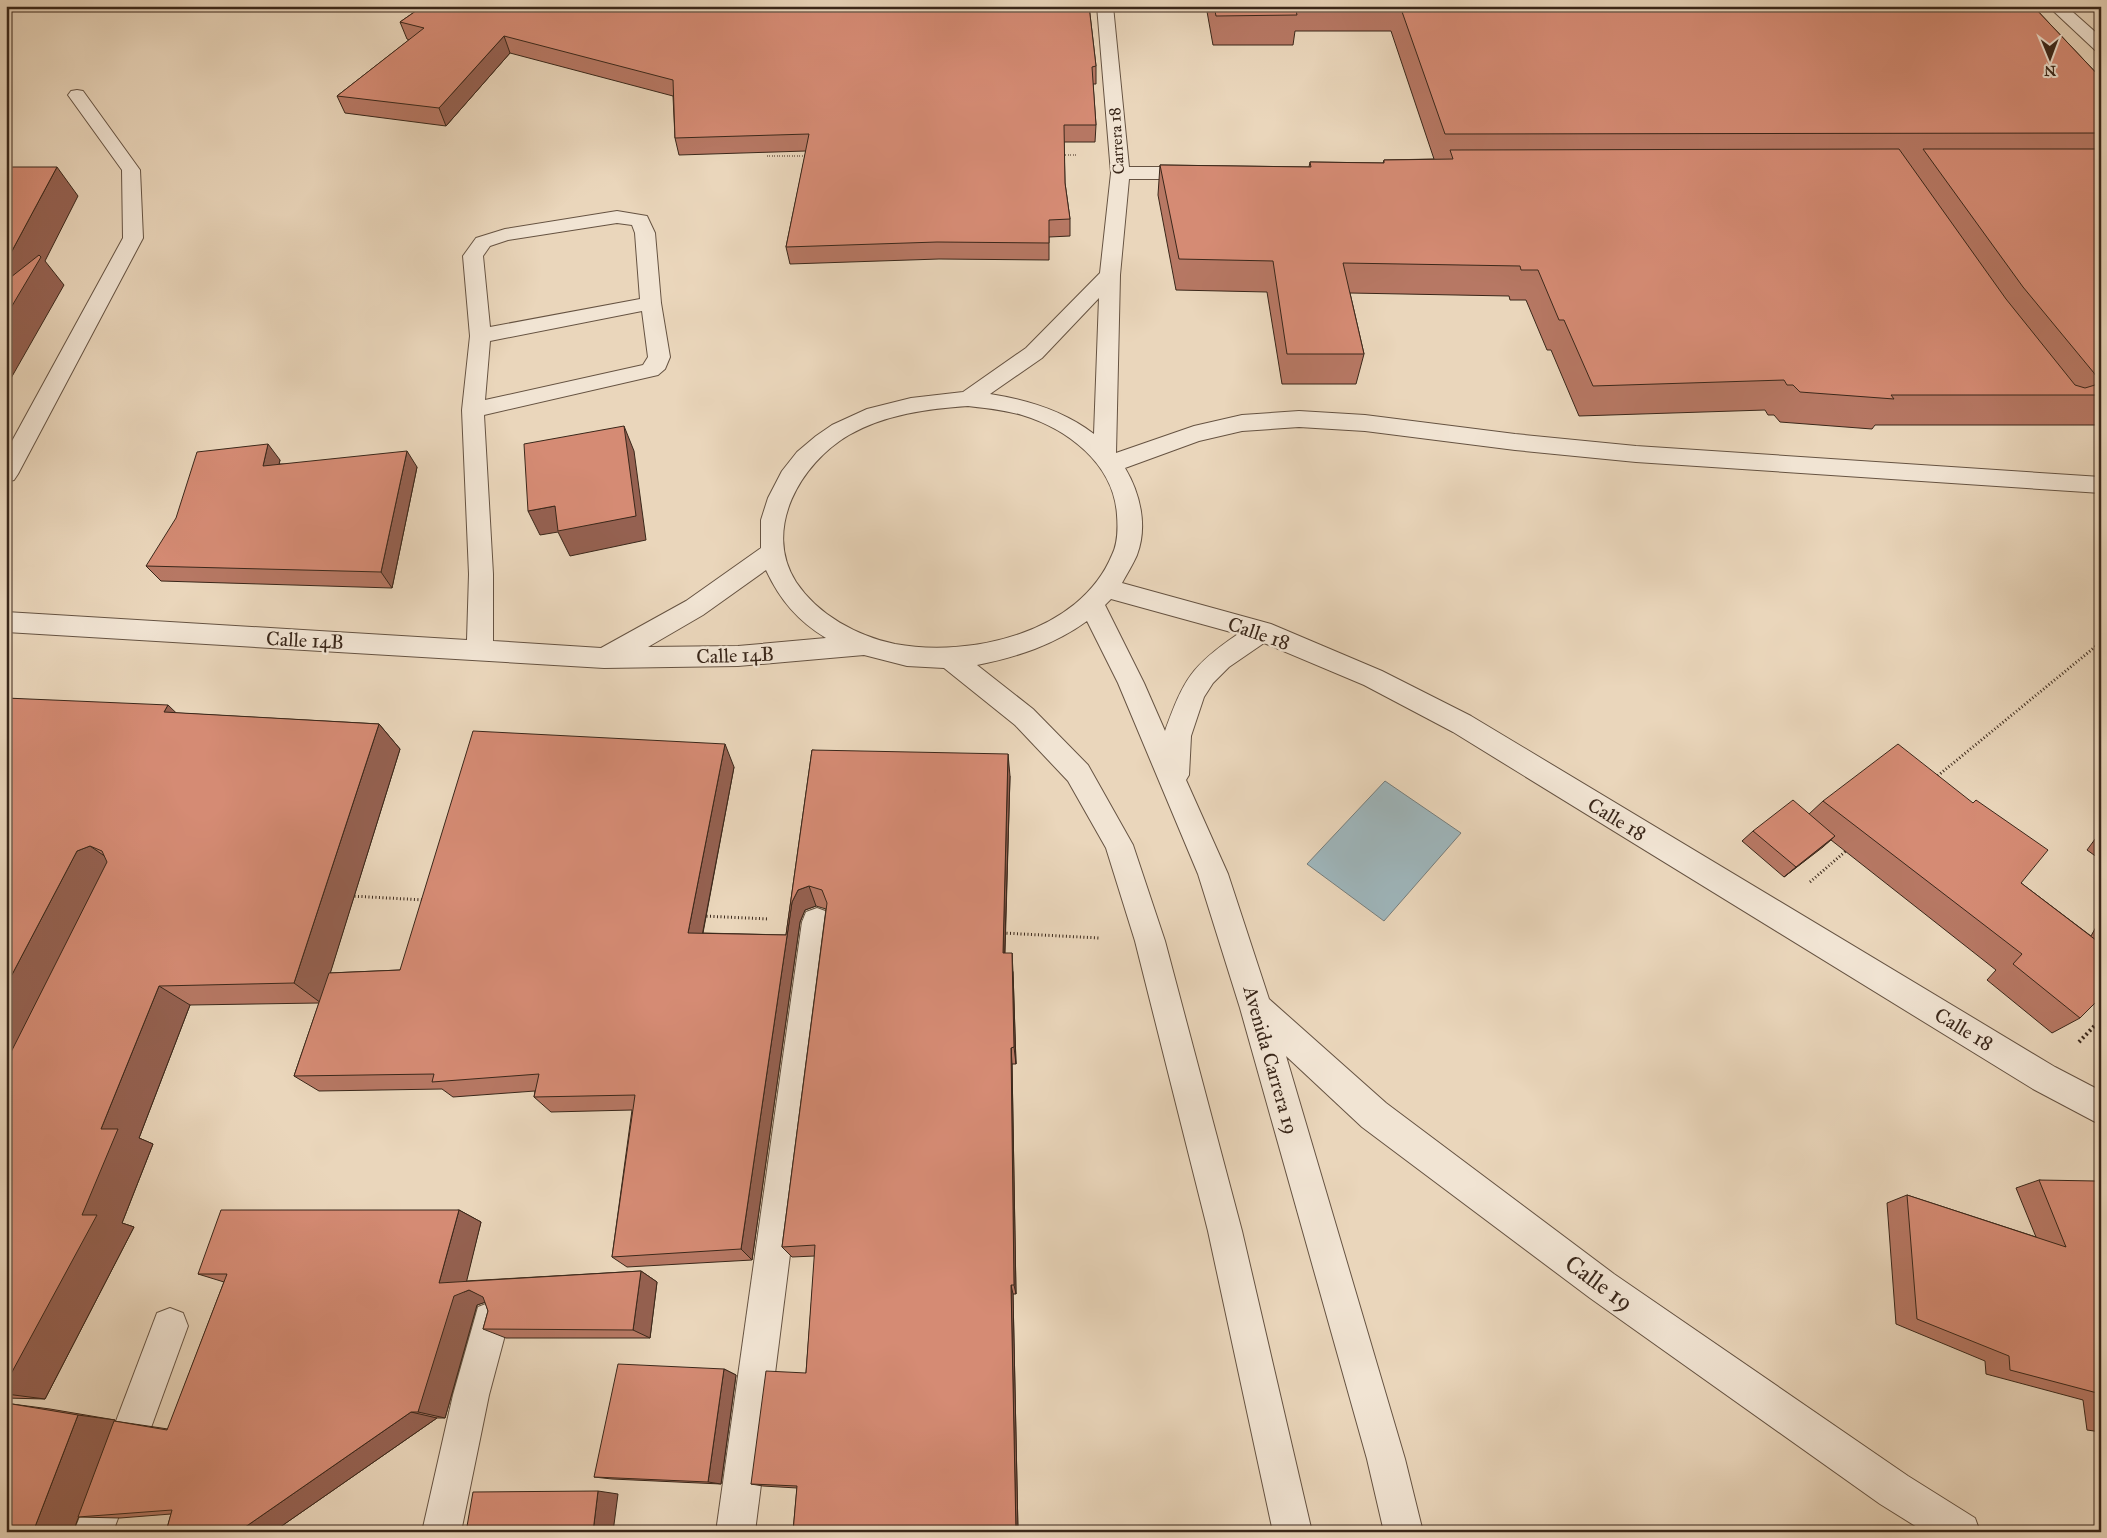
<svg xmlns="http://www.w3.org/2000/svg" width="2107" height="1538" font-family="'IM FELL Great Primer',serif">
	<style>
		.water { fill: #9eb6bc; stroke: #767d7b }
		.lines { fill: none; stroke-linecap: round; stroke-linejoin: round }
		.minor-casing { stroke: #665342; stroke-width: 2 }
		.path-far2 { stroke: #3a271a; stroke-width: 2; stroke-dasharray: 0.5 2; stroke-linecap: butt }
		.path-far1 { stroke: #3a271a; stroke-width: 3; stroke-dasharray: 1 2.5; stroke-linecap: butt }
		.path { stroke: #3a271a; stroke-width: 4; stroke-dasharray: 2 3; stroke-linecap: butt }
		.minor { fill: #f1e4d3; fill-rule: evenodd }
		.wall { fill: #b77864; stroke: #3a271a }
		.shaded-wall { fill: #956151; stroke: #3a271a }
		.building { fill: #d58b74; stroke: #3a271a }
		.labels { text-anchor: middle; stroke-width: 5; stroke-linejoin: round; paint-order: stroke }
		.far-street-label { font-size: 16px; fill: #3a271a; stroke: #f1e4d3 }
		.street-label { font-size: 20px; fill: #3a271a; stroke: #f1e4d3 }
		.near-street-label { font-size: 24px; fill: #3a271a; stroke: #f1e4d3 }
	</style>
	<rect width="100%" height="100%" fill="#ead6bb"/>
	<filter id="stains"><feTurbulence type="fractalNoise" baseFrequency=".004" numOctaves="4"/><feColorMatrix values="0 0 0 0 .2 0 0 0 0 .09 0 0 0 0 .02 0 0 0 .5 -.17"/></filter>
	<radialGradient id="worn" r=".72"><stop offset=".6" stop-color="#630" stop-opacity="0"/><stop offset="1" stop-color="#630" stop-opacity=".3"/></radialGradient>
	<polygon class="water" points="1385,781 1461,833 1384,921 1307,864"/>
	<g class="lines">
		<defs>
			<g id="minor">
				<path d="M1097 6H1113L1129 167H1197L1204 169 1206 173 1204 177 1197 179H1129L1120 275 1116 453 1194 426 1242 415 1299 411 1365 415 1515 434 1636 446 2101 477V493L1636 462 1515 450 1365 431 1299 427 1242 431 1199 441 1125 468C1140 493 1148 526 1137 555 1133 564 1127 574 1122 583L1271 624 1382 671 1471 716 2055 1067 2101 1091V1125L2033 1089 1453 732 1364 685 1264 643 1229 667 1213 683 1204 697 1191 736 1189 775 1186 780 1228 874 1269 999 1386 1103 1614 1274 1908 1476 1975 1518 1980 1532H1925L1880 1504 1590 1298 1362 1127 1286 1056 1405 1459 1423 1532H1384L1367 1459 1240 1008 1198 874 1118 683 1087 621C1054 645 1017 657 977 665L1033 709 1088 765 1133 845 1165 941 1242 1231 1312 1532H1273L1208 1231 1135 941 1106 848 1068 781 1015 725 944 668 907 666 864 655 738 666 604 668 6 632V612L467 640 469 574 462 410 470 336 463 256 476 238 505 229 617 211 647 216 655 233 661 303 670 357 665 369 658 375 484 415 493 574V641L601 648 686 601 761 548V520L768 498 782 471 797 452 816 436 832 425 867 409 911 398 963 392 1026 348 1100 273 1111 173ZM617 223 632 225 635 233 640 299 490 327 483 256 490 246 508 240ZM1099 298 1094 434C1064 411 1028 400 990 394L1042 358ZM642 311 648 357 643 365 485 400 490 341ZM968 406C986 408 1005 410 1022 415 1068 429 1114 464 1117 515 1118 528 1118 543 1112 555 1080 633 970 658 895 644 857 636 818 615 796 582 762 529 801 463 849 435 886 414 927 409 968 406ZM766 570C780 600 798 621 826 638L738 646 648 647 703 615ZM1111 599 1238 634C1191 666 1184 679 1165 731L1144 683 1105 605Z"/>
				<polygon points="2048,6 2066,6 2101,37 2101,51 2095,50"/>
				<polygon points="77,90 83,91 140,170 143,238 18,474 14,480 6,482 6,452 123,238 122,170 68,95 71,91"/>
				<polygon points="817,908 828,912 832,922 755,1532 716,1532 802,922 806,912"/>
				<polygon points="491,1302 504,1307 509,1320 489,1395 461,1532 422,1532 453,1395 478,1307"/>
				<polygon points="170,1308 183,1313 188,1326 113,1532 74,1532 157,1313"/>
			</g>
		</defs>
		<use href="#minor" class="minor-casing"/>
		<g class="path-far2">
			<polyline points="1063,155 1076,155"/>
			<polyline points="767,156 809,156"/>
		</g>
		<g class="path-far1">
			<polyline points="1935,778 2101,642"/>
			<polyline points="1810,882 1847,850"/>
			<polyline points="351,896 425,900"/>
			<polyline points="703,916 769,919"/>
			<polyline points="1003,933 1099,938"/>
		</g>
		<polyline class="path" points="2079,1042 2101,1019"/>
		<use href="#minor" class="minor"/>
	</g>
	<g class="wall">
		<polygon points="423,6 672,6 673,9 676,6 1089,6 1096,66 1096,84 1093,84 1096,125 1095,142 1064,142 1065,183 1070,219 1070,236 1049,237 1049,260 939,259 790,264 786,247 806,151 679,155 675,138 673,96 510,53 446,126 345,113 337,96 409,40 407,39 400,22"/>
		<polygon points="1206,6 2033,6 2101,78 2101,425 1875,425 1872,429 1780,422 1774,415 1768,415 1765,410 1579,416 1551,350 1547,350 1526,300 1510,300 1509,296 1350,293 1364,354 1356,384 1282,384 1267,292 1176,290 1158,195 1160,165 1309,167 1310,162 1383,163 1384,160 1434,159 1391,31 1295,31 1293,45 1213,45"/>
		<polygon points="280,460 279,464 417,467 392,588 161,581 146,566"/>
		<polygon points="6,698 176,713 379,724 400,749 330,973 400,970 734,767 703,933 786,935 812,750 1010,776 1005,953 1013,972 1016,1064 1012,1064 1016,1294 1013,1294 1018,1532 793,1532 797,1488 763,1486 751,1484 806,1373 815,1256 792,1257 782,1247 826,909 816,906 805,910 800,922 752,1260 627,1267 612,1257 632,1110 551,1112 534,1097 535,1091 453,1097 442,1089 319,1091 294,1076 319,1003 190,1005 139,1138 153,1144 122,1223 134,1227 45,1399 6,1398"/>
		<polygon points="1976,800 2021,883 2091,936 2101,918 2101,997 2080,1018 2052,1033 1987,980 1996,970 1831,840 1784,877 1742,841 1753,831 1809,814 1823,801 1973,803"/>
		<polygon points="2101,831 2101,860 2087,850"/>
		<polygon points="2039,1180 2101,1191 2101,1432 2087,1430 2083,1400 1986,1374 1985,1361 1896,1324 1887,1203 1907,1195 2036,1237 2016,1188"/>
		<polygon points="459,1210 481,1222 466,1281 641,1271 657,1282 650,1338 506,1338 483,1329 488,1311 485,1302 477,1305 445,1418 437,1418 273,1532 166,1532 171,1514 120,1518 78,1517 73,1532 6,1532 12,1404 50,1409 115,1420 95,1472 114,1421 168,1429 224,1282 198,1274"/>
		<polygon points="724,1369 736,1375 721,1484 612,1479 594,1477"/>
	</g>
	<g class="shaded-wall">
		<polygon points="655,6 672,6 673,10 659,22"/>
		<polygon points="504,36 510,53 446,126 439,108"/>
		<polygon points="57,167 78,196 45,261 64,285 6,387 6,262"/>
		<polygon points="6,417 11,422 6,428"/>
		<polygon points="624,426 634,451 646,540 570,556 558,532 540,535 528,511 555,506"/>
		<polygon points="268,444 280,460 275,482 263,466"/>
		<polygon points="407,451 417,467 392,588 381,572"/>
		<polygon points="168,705 194,730 164,712"/>
		<polygon points="379,724 400,749 321,1003 294,983"/>
		<polygon points="725,744 734,767 699,952 688,933"/>
		<polygon points="1008,754 1010,776 1004,972 1003,953"/>
		<polygon points="1835,836 1823,847 1784,877 1796,867"/>
		<polygon points="90,846 122,868 6,1078 6,986 77,851"/>
		<polygon points="809,886 816,906 805,910 800,922 752,1260 741,1249 792,902 798,890"/>
		<polygon points="1012,953 1013,972 1016,1064 1014,1047"/>
		<polygon points="159,986 190,1005 139,1138 153,1144 122,1223 134,1227 45,1399 6,1394 6,1383 82,1215 101,1129"/>
		<polygon points="1011,1048 1012,1064 1016,1294 1014,1285"/>
		<polygon points="459,1210 481,1222 464,1292 469,1290 492,1300 477,1305 445,1418 418,1412 439,1283"/>
		<polygon points="641,1271 657,1282 650,1338 633,1330"/>
		<polygon points="1011,1285 1013,1294 1018,1532 1016,1532"/>
		<polygon points="724,1369 736,1375 721,1484 708,1482"/>
		<polygon points="411,1412 437,1418 273,1532 238,1532"/>
		<polygon points="78,1415 115,1420 73,1532 33,1532"/>
		<polygon points="598,1491 618,1494 613,1532 593,1532"/>
	</g>
	<g class="building">
		<polygon points="423,6 655,6 658,11 671,11 676,6 774,6 774,7 782,10 1089,6 1096,66 1092,67 1096,125 1064,125 1065,183 1070,219 1049,220 1049,243 937,242 786,247 809,134 675,138 673,80 504,36 439,108 337,96 424,28 400,22"/>
		<polygon points="1214,6 1295,6 1297,15 1216,16"/>
		<polygon points="1400,6 2033,6 2101,78 2101,133 1445,134"/>
		<polygon points="1899,149 2006,299 2075,385 2085,388 2095,385 2097,378 2094,373 2023,287 1923,149 2101,149 2101,395 1891,395 1894,399 1800,392 1793,385 1787,385 1784,380 1593,386 1564,320 1559,320 1538,270 1521,270 1520,266 1343,263 1364,354 1287,354 1273,261 1179,259 1160,165 1311,167 1310,162 1384,163 1384,160 1453,159 1450,150"/>
		<polygon points="6,167 57,167 6,262"/>
		<polygon points="39,255 41,257 6,316 6,281"/>
		<polygon points="624,426 636,516 558,531 555,506 528,511 524,444"/>
		<polygon points="268,444 263,466 407,451 381,572 146,566 176,518 197,452"/>
		<polygon points="6,698 168,705 164,712 379,724 294,983 159,986 101,1129 118,1129 82,1215 97,1215 6,1383 6,1062 107,862 102,851 90,846 77,851 6,986"/>
		<polygon points="473,731 725,744 688,933 786,935 812,750 1008,754 1003,953 1012,953 1014,1047 1011,1048 1014,1285 1011,1285 1016,1532 793,1532 797,1486 751,1484 766,1371 806,1373 815,1245 782,1247 827,903 822,890 809,886 798,890 792,902 741,1249 612,1257 635,1095 534,1097 539,1074 432,1082 434,1074 294,1076 329,973 400,970"/>
		<polygon points="1898,744 1973,803 1976,800 2048,850 2021,883 2101,944 2101,997 2080,1018 2013,964 2022,954 1823,801"/>
		<polygon points="1793,800 1835,836 1796,867 1753,831"/>
		<polygon points="2039,1180 2096,1181 2101,1191 2101,1394 2010,1370 2009,1356 1917,1319 1907,1195 2066,1247"/>
		<polygon points="221,1210 459,1210 439,1283 641,1271 633,1330 483,1329 488,1311 483,1297 469,1290 454,1296 418,1412 411,1412 238,1532 166,1532 172,1510 78,1517 114,1421 167,1430 227,1274 198,1274"/>
		<polygon points="618,1364 724,1369 708,1482 594,1477"/>
		<polygon points="12,1404 78,1415 33,1532 6,1532 6,1420"/>
		<polygon points="598,1491 593,1532 466,1532 473,1492"/>
	</g>
	<g class="labels">
		<g class="far-street-label">
			<text transform="translate(1116 141) rotate(-94)" y="6">Carrera 18</text>
		</g>
		<g class="street-label">
			<text transform="translate(1259 633) rotate(19)" y="7">Calle 18</text>
			<text transform="translate(305 640) rotate(3)" y="7">Calle 14B</text>
			<text transform="translate(735 655) rotate(-2)" y="7">Calle 14B</text>
			<text transform="translate(1617 819) rotate(31)" y="7">Calle 18</text>
			<text transform="translate(1964 1029) rotate(31)" y="7">Calle 18</text>
			<text transform="translate(1271 1060) rotate(74)" y="7">Avenida Carrera 19</text>
		</g>
		<g class="near-street-label">
			<text transform="translate(1599 1283) rotate(36)" y="8">Calle 19</text>
		</g>
	</g>
	<rect width="2107" height="1538" fill="none" stroke="#ead6bb" stroke-width="25"/>
	<rect x="8" y="8" width="2092" height="1523" fill="none" stroke="#3a271a" stroke-width="2.5"/>
	<rect x="12" y="12" width="2082" height="1513" fill="none" stroke="#3a271a"/>
	<g transform="translate(2050 58) rotate(179)" stroke="#f1e4d3" stroke-width="4" paint-order="stroke">
	<path d="M0-4L9 19L0 12L-9 19Z" fill="#3a271a"/>
	<text y="-8" font-size="14" font-weight="bold" text-anchor="middle" fill="#3a271a">N</text>
	</g>
	<rect width="100%" height="100%" filter="url(#stains)"/>
	<rect width="100%" height="100%" fill="url(#worn)"/>
</svg>
